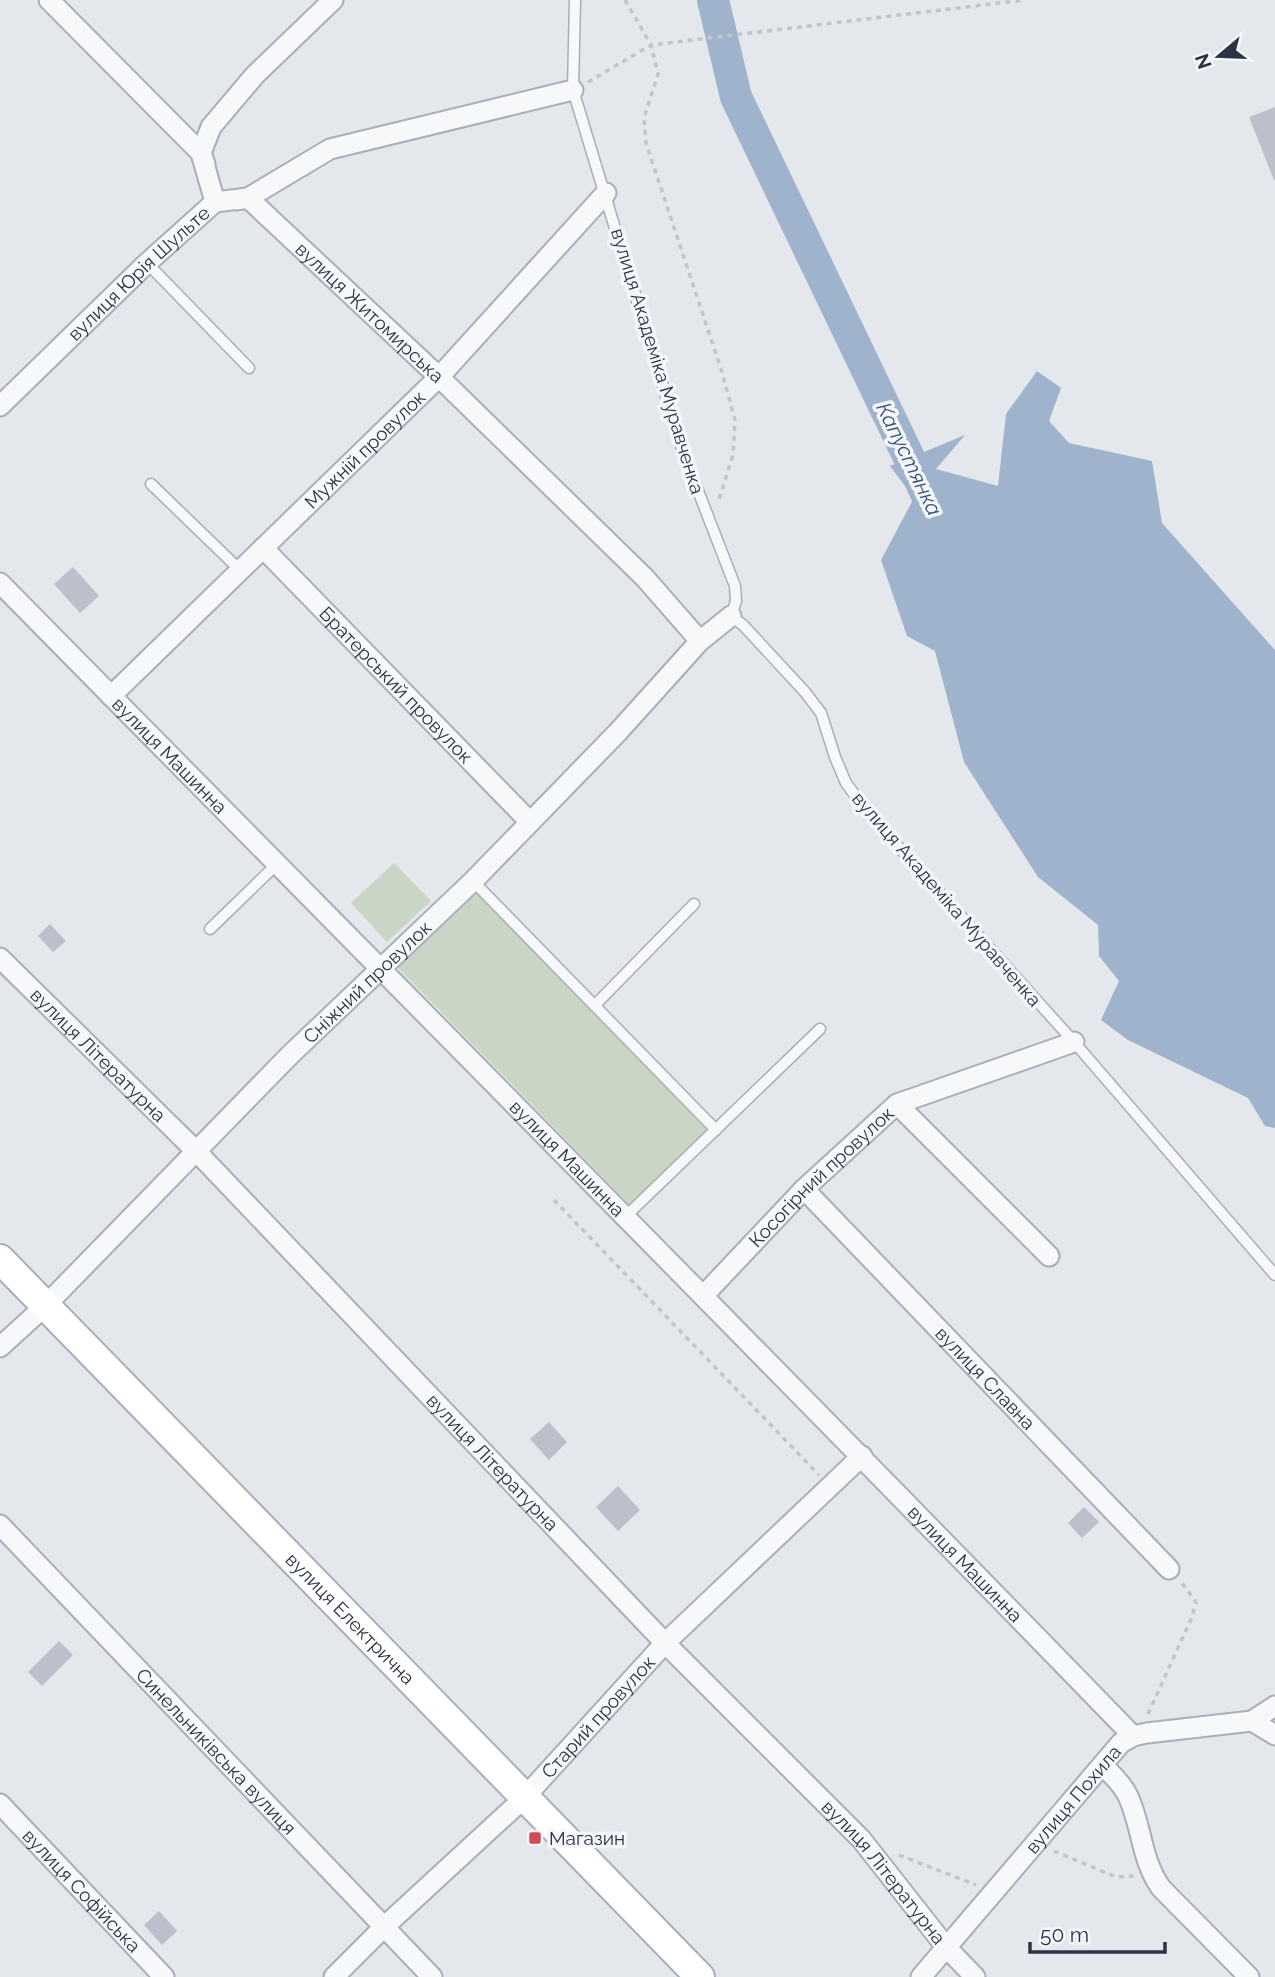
<svg xmlns="http://www.w3.org/2000/svg" width="1275" height="1977" font-family="Raleway,sans-serif">
	<style>
		.green { fill: #c9d6c5 }
		.water { fill: #9fb4cc }
		.lines { fill: none; stroke-linecap: round; stroke-linejoin: round }
		.river { stroke: #9fb4cc; stroke-width: 32 }
		.building { fill: #bbc0ca }
		.lane-casing { stroke: #a9aeb7; stroke-width: 13 }
		.street-casing { stroke: #a9aeb7; stroke-width: 23 }
		.secondary-casing { stroke: #a9aeb7; stroke-width: 32 }
		.path { stroke: #c2c5cb; stroke-width: 3.5; stroke-dasharray: 5 5; stroke-linecap: butt }
		.lane { stroke: #f7f8fa; stroke-width: 10 }
		.street { stroke: #f7f8fa; stroke-width: 19 }
		.secondary { stroke: #fff; stroke-width: 28 }
		.poi-dot { fill: #d1495b; stroke: #f4f6f9; stroke-width: 2.5 }
		.labels { text-anchor: middle; stroke-width: 7; stroke-linejoin: round; paint-order: stroke }
		.street-label { font-size: 19px; fill: #2b3445; stroke: #f4f6f9 }
		.poi-label { font-size: 19px; fill: #2b3445; stroke: #f4f6f9; text-anchor: start }
		.water-label { font-size: 21px; font-style: italic; fill: #34527a; stroke: #f4f6f9 }
	</style>
	<rect width="100%" height="100%" fill="#e4e7ec"/>
	<g class="green">
		<polygon points="394,863 431,901 387,942 351,903"/>
		<polygon points="476,890 707,1130 630,1205 398,968"/>
	</g>
	<polygon class="water" points="1037,371 1061,388 1049,421 1069,443 1152,461 1162,523 1275,650 1275,1128 1265,1126 1248,1098 1128,1040 1101,1020 1119,981 1099,956 1098,925 1038,877 964,762 935,651 907,636 881,560 914,498 890,466 965,435 936,469 998,486 1006,414"/>
	<g class="lines">
		<polyline class="river" points="713,0 736,97 927,495"/>
	</g>
	<g class="building">
		<polygon points="1275,107 1275,180 1274,180 1249,117"/>
		<polygon points="73,567 99,596 80,613 54,584"/>
		<polygon points="50,924 66,941 53,952 38,936"/>
		<polygon points="549,1422 567,1442 549,1460 530,1439"/>
		<polygon points="618,1486 640,1510 618,1531 596,1507"/>
		<polygon points="1084,1507 1099,1522 1082,1538 1068,1523"/>
		<polygon points="59,1641 73,1655 42,1686 28,1672"/>
		<polygon points="159,1911 177,1931 162,1945 144,1925"/>
	</g>
	<g class="lines">
		<defs>
			<g id="lane">
				<polyline points="575,0 573,90 683,452 735,586 736,601 731,616 743,625 805,692 821,713 835,757 846,783 868,813 1074,1042 1275,1275"/>
				<polyline points="147,263 249,368"/>
				<polyline points="151,484 241,571"/>
				<polyline points="473,881 716,1130"/>
				<polyline points="210,929 277,864"/>
				<polyline points="595,1005 694,904"/>
				<polyline points="625,1217 820,1029"/>
			</g>
			<g id="street">
				<path id="s1" d="M49 0 201 153 215 202 248 198 439 377 645 578 700 641"/>
				<polyline points="205,164 201,153 211,127 255,75 333,0"/>
				<polyline points="237,200 248,198 330,149 573,90"/>
				<path id="s2" d="M0 406 147 263 215 202"/>
				<path id="s3" d="M263 548 530 822"/>
				<path id="s4" d="M0 583C378 967 758 1349 1133 1736"/>
				<path id="s5" d="M111 696 439 377 606 193"/>
				<path id="s6" d="M0 958 197 1152 665 1643 861 1839 946 1947 975 1977"/>
				<polyline points="897,1104 1049,1256"/>
				<path id="s7" d="M804 1189 1169 1569"/>
				<path id="s8" d="M703 1296 804 1189 897 1104 1074 1042"/>
				<path id="s9" d="M0 1347 45 1306 290 1055 473 881 618 732 700 641 731 616"/>
				<path id="s10" d="M0 1525 432 1977"/>
				<polyline points="1252,1721 1275,1735"/>
				<path d="M1103 1766C1113 1775 1122 1784 1128 1796 1142 1826 1141 1860 1161 1888L1249 1977"/>
				<path id="s11" d="M0 1804 164 1977"/>
				<path id="s12" d="M334 1977 384 1927 524 1798 665 1643 862 1456"/>
				<path id="s13" d="M921 1977 1121 1743 1133 1736 1147 1733 1252 1721 1275 1706"/>
			</g>
			<g id="secondary">
				<path id="s14" d="M0 1259 700 1977"/>
			</g>
		</defs>
		<use href="#lane" class="lane-casing"/>
		<use href="#street" class="street-casing"/>
		<use href="#secondary" class="secondary-casing"/>
		<g class="path">
			<polyline points="625,0 651,45 658,74 644,118 646,143 722,372 735,420 733,455 718,503"/>
			<polyline points="588,82 651,45 1024,0"/>
			<polyline points="554,1200 819,1475"/>
			<polyline points="1148,1714 1192,1617 1196,1602 1180,1580"/>
			<polyline points="1054,1851 1116,1877 1135,1876"/>
			<polyline points="899,1855 976,1885"/>
		</g>
		<use href="#lane" class="lane"/>
		<use href="#street" class="street"/>
		<use href="#secondary" class="secondary"/>
	</g>
	<rect class="poi-dot" x="528" y="1831" width="14" height="14" rx="3.5"/>
	<g class="labels">
		<g class="street-label">
			<text dy="7" stroke="none"><textPath href="#s2" startOffset="192">вулиця Юрія Шульте</textPath></text>
			<text dy="7" stroke="none"><textPath href="#s1" startOffset="467">вулиця Житомирська</textPath></text>
			<text transform="translate(658 361) rotate(73)" y="7">вулиця Академіка Муравченка</text>
			<text dy="7" stroke="none"><textPath href="#s5" startOffset="354">Мужній провулок</textPath></text>
			<text dy="7" stroke="none"><textPath href="#s3" startOffset="191">Братерський провулок</textPath></text>
			<text dy="7" stroke="none"><textPath href="#s4" startOffset="242">вулиця Машинна</textPath></text>
			<text transform="translate(947 899) rotate(49)" y="7">вулиця Академіка Муравченка</text>
			<text dy="7" stroke="none"><textPath href="#s9" startOffset="518">Сніжний провулок</textPath></text>
			<text dy="7" stroke="none"><textPath href="#s6" startOffset="138">вулиця Літературна</textPath></text>
			<text dy="7" stroke="none"><textPath href="#s4" startOffset="808">вулиця Машинна</textPath></text>
			<text dy="7" stroke="none"><textPath href="#s8" startOffset="168">Косогірний провулок</textPath></text>
			<text dy="7" stroke="none"><textPath href="#s7" startOffset="262">вулиця Славна</textPath></text>
			<text dy="7" stroke="none"><textPath href="#s6" startOffset="705">вулиця Літературна</textPath></text>
			<text dy="7" stroke="none"><textPath href="#s4" startOffset="1376">вулиця Машинна</textPath></text>
			<text dy="7" stroke="none"><textPath href="#s14" startOffset="502">вулиця Електрична</textPath></text>
			<text dy="7" stroke="none"><textPath href="#s12" startOffset="371">Старий провулок</textPath></text>
			<text dy="7" stroke="none"><textPath href="#s10" startOffset="313">Синельниківська вулиця</textPath></text>
			<text dy="7" stroke="none"><textPath href="#s13" startOffset="234">вулиця Похила</textPath></text>
			<text dy="7" stroke="none"><textPath href="#s6" startOffset="1272">вулиця Літературна</textPath></text>
			<text dy="7" stroke="none"><textPath href="#s11" startOffset="119">вулиця Софійська</textPath></text>
		</g>
		<g class="poi-label">
			<text x="549" y="1845">Магазин</text>
		</g>
		<g class="water-label">
			<text transform="translate(909 459) rotate(64)" y="7">Капустянка</text>
		</g>
	</g>
	<g transform="translate(1219 56) rotate(251)" stroke="#f4f6f9" stroke-width="5" paint-order="stroke">
	<path d="M0-5L12 26L0 18L-12 26Z" fill="#2b3445"/>
	<text y="-10" font-size="19" font-weight="bold" text-anchor="middle" fill="#2b3445">N</text>
	</g>
	<path d="M1030 1942v10h135v-10" fill="none" stroke="#2b3445" stroke-width="3.5"/>
	<text x="1040" y="1942" font-size="21" fill="#2b3445" stroke="#f4f6f9" stroke-width="5" paint-order="stroke">50 m</text>
</svg>
